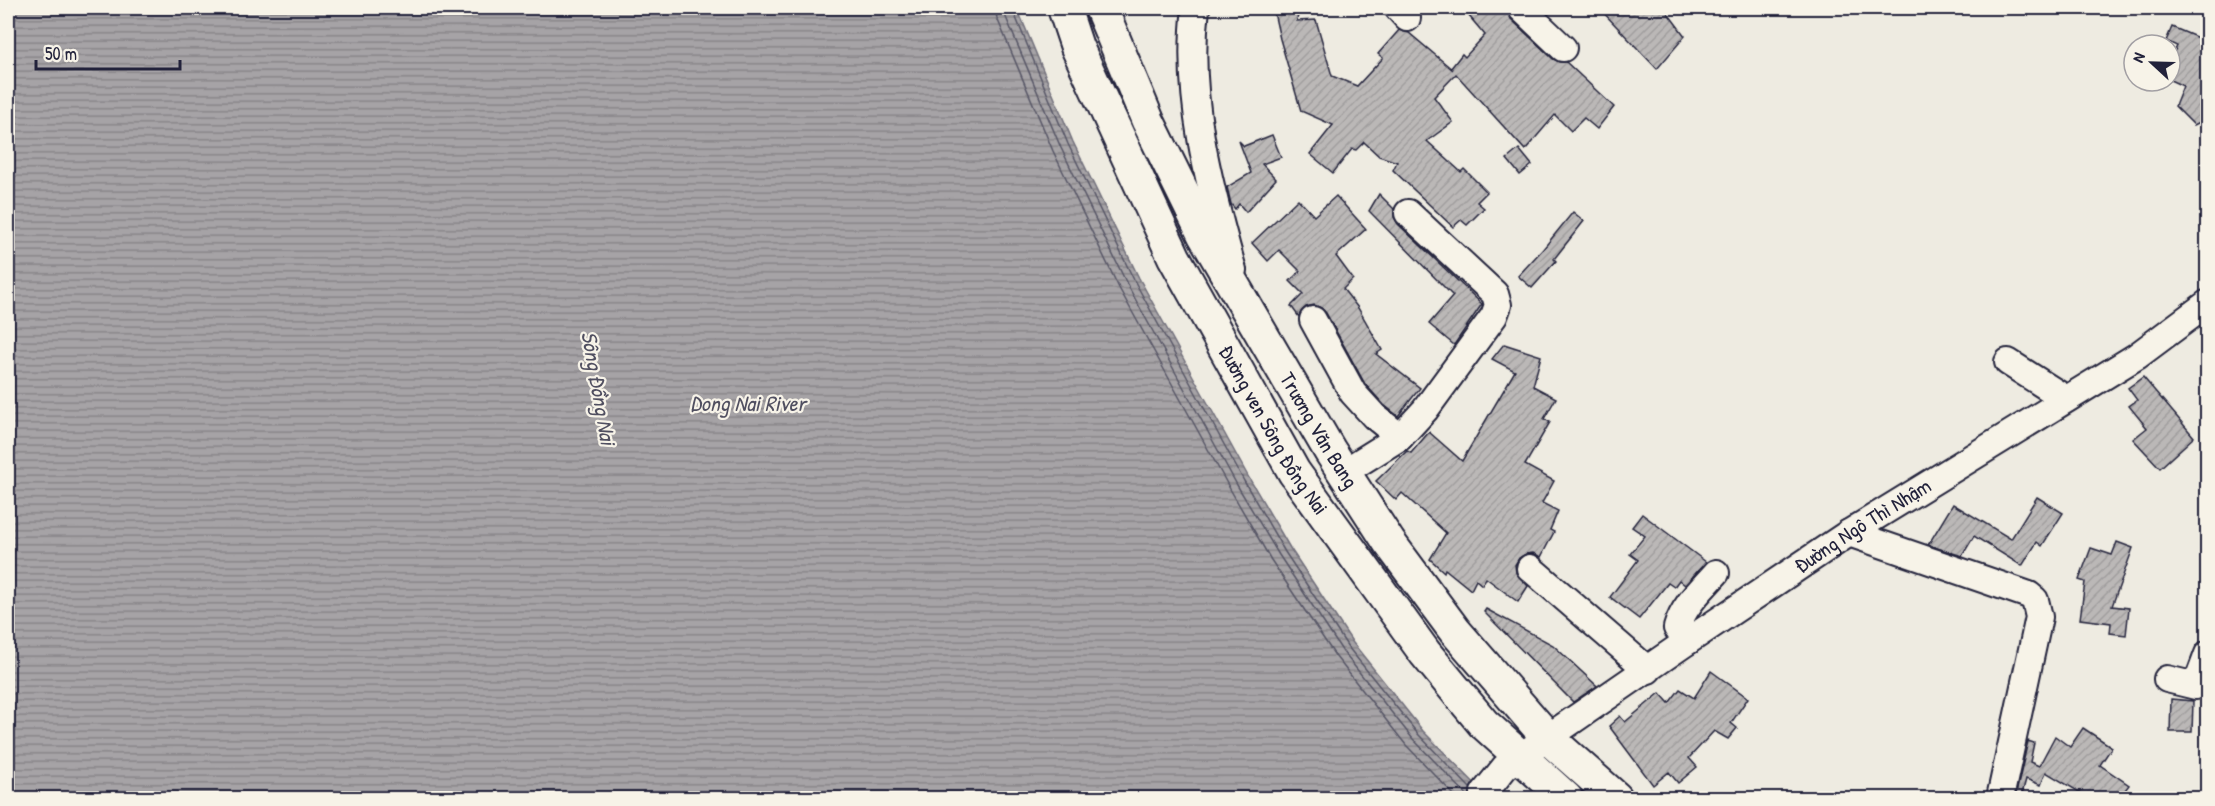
<svg xmlns="http://www.w3.org/2000/svg" width="2215" height="806" font-family="'Patrick Hand',sans-serif">
	<style>
		.water { fill: url(#water-rules); stroke: #716f7b; stroke-width: 1.5 }
		.lines { fill: none; stroke-linecap: round; stroke-linejoin: round }
		.shore { stroke: #575666; stroke-width: 1.5 }
		.building { fill: url(#building-hatch); stroke: #22223b; stroke-width: 1.5 }
		.minor-casing { stroke: #22223b; stroke-width: 30 }
		.major-casing { stroke: #22223b; stroke-width: 36 }
		.minor { stroke: #f7f3e8; stroke-width: 26 }
		.major { stroke: #f7f3e8; stroke-width: 32 }
		.labels { text-anchor: middle; stroke-width: 4.5; stroke-linejoin: round; paint-order: stroke }
		.street-label { font-size: 21px; fill: #22223b; stroke: #f7f3e8 }
		.water-label { font-size: 22px; font-style: italic; fill: #504f60; stroke: #f7f3e8 }
	</style>
	<defs>
		<pattern id="water-rules" width="6" height="5" patternUnits="userSpaceOnUse" patternTransform="scale(1.5)"><rect width="6" height="5" fill="#a6a3a6"/><path d="M0 2.5h6" fill="none" stroke="#878488"/></pattern>
		<pattern id="building-hatch" width="6" height="6" patternUnits="userSpaceOnUse" patternTransform="scale(1.5)"><rect width="6" height="6" fill="#bbb8b7"/><path d="M-1 1l2-2M0 6l6-6M5 7l2-2" fill="none" stroke="#a09e9e"/></pattern>
	</defs>
	<rect width="100%" height="100%" fill="#eeebe1"/>
	<filter id="ink" filterUnits="userSpaceOnUse"><feTurbulence type="fractalNoise" baseFrequency=".0167" numOctaves="2"/><feDisplacementMap in="SourceGraphic" scale="12" xChannelSelector="R" yChannelSelector="G"/><feConvolveMatrix kernelMatrix="1 2 1 2 8 2 1 2 1" color-interpolation-filters="sRGB"/></filter>
	<g filter="url(#ink)">
		<polygon class="water" points="8,8 1017,8 1073,142 1139,278 1249,478 1290,548 1353,643 1423,731 1489,798 8,798"/>
		<g class="lines">
			<g class="shore">
				<polyline points="995,8 997,18 1053,151 1119,288 1230,489 1271,560 1336,657 1406,745 1457,798"/>
				<polyline points="1004,8 1005,15 1061,148 1127,284 1237,485 1279,555 1343,652 1413,739 1470,798"/>
				<polyline points="1012,8 1068,144 1134,280 1244,481 1285,552 1348,647 1418,734 1471,789"/>
			</g>
		</g>
		<g class="building">
			<polygon points="1273,8 1299,8 1297,21 1316,20 1332,76 1357,86 1383,58 1378,54 1399,30 1409,33 1453,70 1451,68 1462,54 1465,57 1485,35 1469,16 1479,8 1506,8 1511,19 1553,59 1559,62 1566,62 1614,107 1597,129 1584,118 1571,131 1555,115 1525,150 1456,74 1434,97 1453,122 1427,141 1461,172 1464,169 1487,192 1477,202 1484,208 1467,225 1461,220 1453,227 1393,170 1397,162 1379,156 1364,142 1356,150 1352,149 1333,173 1310,154 1333,125 1301,111 1280,39"/>
			<polygon points="1599,8 1664,8 1685,36 1657,69"/>
			<polygon points="2172,27 2208,42 2208,118 2194,125 2175,106 2183,86 2170,80 2170,61 2177,46 2166,41"/>
			<polygon points="1272,135 1281,157 1262,164 1276,179 1246,212 1239,204 1235,209 1231,204 1227,187 1251,173 1239,141 1244,146"/>
			<polygon points="1519,149 1532,165 1520,175 1507,159"/>
			<polygon points="1379,194 1394,209 1394,217 1398,224 1482,304 1454,345 1429,324 1453,296 1369,211"/>
			<polygon points="1336,196 1366,229 1336,256 1353,279 1343,289 1358,308 1382,350 1376,354 1420,388 1398,416 1384,405 1365,384 1326,313 1321,308 1314,305 1306,307 1301,312 1299,317 1291,306 1303,294 1290,281 1300,271 1279,250 1268,261 1252,243 1298,199 1314,216"/>
			<polygon points="1573,212 1584,221 1554,259 1556,261 1532,288 1518,276 1543,249"/>
			<polygon points="1504,344 1541,356 1533,386 1556,398 1544,419 1550,422 1525,465 1554,481 1542,503 1558,511 1550,530 1554,532 1541,557 1533,553 1526,554 1519,558 1515,565 1516,573 1528,586 1518,602 1486,578 1482,585 1476,580 1471,590 1445,569 1444,572 1430,559 1446,533 1402,493 1396,500 1376,481 1407,451 1411,453 1429,432 1462,461 1515,371 1492,359"/>
			<polygon points="2143,377 2194,437 2160,468 2133,439 2147,428 2129,406 2137,400 2128,388"/>
			<polygon points="2037,497 2063,513 2042,546 2037,542 2022,566 1974,536 1962,556 1928,545 1953,504 2011,539"/>
			<polygon points="1642,514 1706,562 1685,585 1679,580 1674,587 1668,583 1639,619 1610,597 1638,560 1630,554 1645,536 1632,527"/>
			<polygon points="2117,542 2133,548 2112,606 2129,608 2126,635 2110,633 2111,623 2080,619 2085,582 2079,580 2091,548 2112,555"/>
			<polygon points="1486,609 1553,645 1597,686 1573,702 1484,612"/>
			<polygon points="1711,671 1748,698 1731,723 1737,728 1728,739 1714,731 1689,758 1697,767 1678,783 1669,772 1653,785 1609,726 1620,716 1625,722 1660,693 1669,703 1680,689 1694,698"/>
			<polygon points="2171,699 2193,701 2192,732 2170,732"/>
			<polygon points="2083,728 2112,747 2100,765 2129,785 2119,798 2079,798 2081,793 2046,772 2041,785 2026,779 2021,798 2015,798 2028,741 2034,743 2030,762 2039,766 2055,736 2070,747"/>
		</g>
		<g class="lines">
			<defs>
				<g id="minor">
					<path d="M1196 8C1185 96 1209 185 1233 270"/>
					<polyline points="1398,8 1407,18"/>
					<polyline points="1521,8 1563,48"/>
					<polyline points="1313,320 1353,393 1374,416 1400,437"/>
					<polyline points="2008,362 2066,399"/>
					<polyline points="1344,472 1400,437 1425,410 1494,316 1498,305 1495,294 1408,213"/>
					<polyline points="1849,533 2029,595 2035,600 2039,617 2000,798"/>
					<polyline points="1530,568 1648,670"/>
					<path d="M1688 641 1677 628C1683 606 1701 590 1716 573"/>
					<polyline points="2167,679 2196,686 2208,654"/>
					<path id="s1" d="M1484 793 1505 767 1688 641 1849 533 2137 356 2208 303"/>
				</g>
				<g id="major">
					<path id="s2" d="M1064 8 1077 47 1174 257 1294 472 1425 653 1483 723 1566 798"/>
					<path id="s3" d="M1101 8 1148 121 1204 235 1330 451 1389 542 1455 631 1548 738 1616 798"/>
				</g>
			</defs>
			<use href="#minor" class="minor-casing"/>
			<use href="#major" class="major-casing"/>
			<use href="#minor" class="minor"/>
			<use href="#major" class="major"/>
		</g>
	</g>
	<g class="labels">
		<g class="street-label">
			<text dy="7" stroke="none"><textPath href="#s2" startOffset="472">Đường ven Sông Đồng Nai</textPath></text>
			<text dy="7" stroke="none"><textPath href="#s3" startOffset="476">Trương Văn Bang</textPath></text>
			<text dy="7" stroke="none"><textPath href="#s1" startOffset="465">Đường Ngô Thì Nhậm</textPath></text>
		</g>
		<g class="water-label">
			<text transform="translate(599 388) rotate(80)" y="8">Sông Đồng Nai</text>
			<text x="748" y="411">Dong Nai River</text>
		</g>
	</g>
	<rect width="2215" height="806" fill="none" stroke="#f7f3e8" stroke-width="30"/>
	<rect x="15" y="15" width="2185" height="776" fill="none" stroke="#22223b" stroke-width="2" filter="url(#ink)"/>
	<g transform="translate(2152 63) rotate(292)"><circle r="28" fill="#f7f3e8" stroke="#a29fa3" stroke-width="1.5"/>
	<path d="M0-4.5L10 22L0 15L-10 22Z" fill="#22223b"/>
	<text y="-9" font-size="16" font-weight="bold" text-anchor="middle" fill="#22223b">N</text>
	</g>
	<path d="M36 60v9h144v-9" fill="none" stroke="#22223b" stroke-width="3"/>
	<text x="45" y="60" font-size="18" fill="#22223b" stroke="#f7f3e8" stroke-width="4.5" paint-order="stroke">50 m</text>
</svg>
